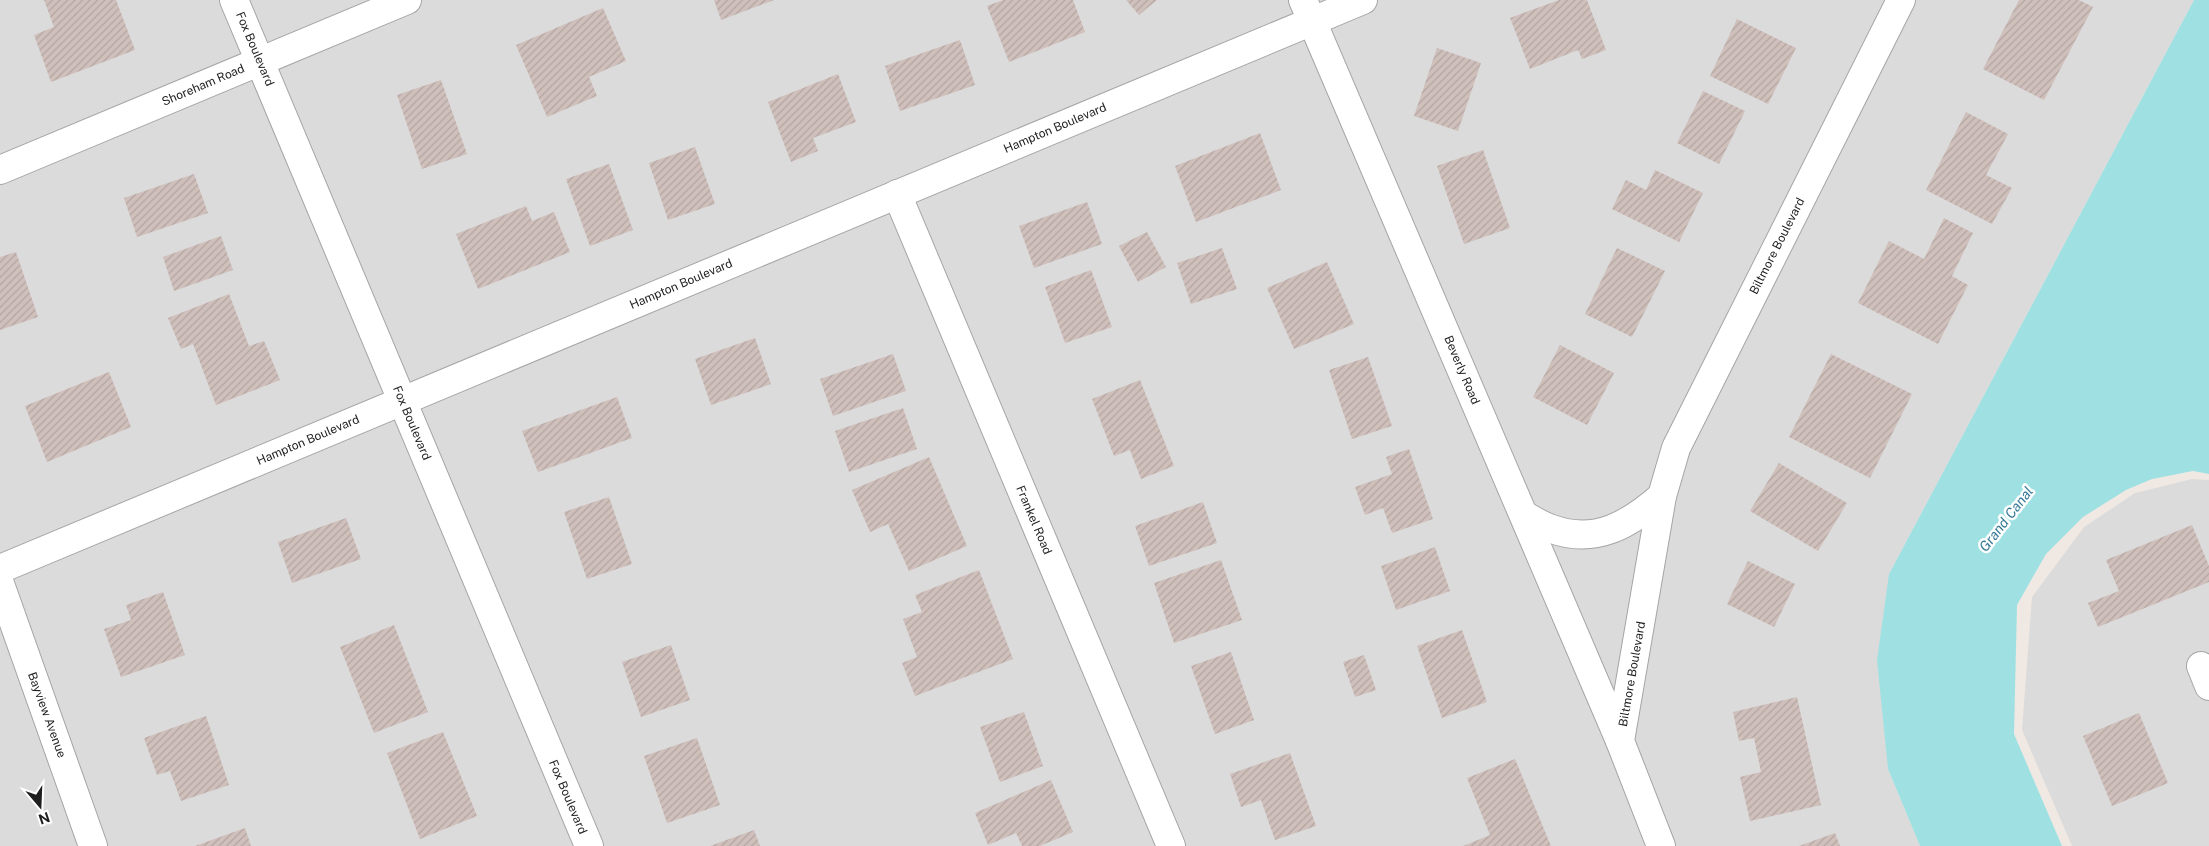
<svg xmlns="http://www.w3.org/2000/svg" width="2209" height="846" font-family="'Public Sans',sans-serif">
	<style>
		.residential { fill: #dcdbdb }
		.water { fill: #9fe1e2 }
		.building { fill: url(#building-hatch) }
		.lines { fill: none; stroke-linecap: round; stroke-linejoin: round }
		.street-casing { stroke: #a5a5a5; stroke-width: 30 }
		.street { stroke: #fff; stroke-width: 28 }
		.labels { text-anchor: middle; stroke-width: 5; stroke-linejoin: round; paint-order: stroke }
		.street-label { font-size: 12px; fill: #1e1e1e; stroke: #fff }
		.water-label { font-size: 14px; font-style: italic; fill: #377a96; stroke: #fff }
	</style>
	<defs>
		<pattern id="building-hatch" width="6" height="6" patternUnits="userSpaceOnUse" patternTransform="scale(1.25)"><rect width="6" height="6" fill="#d0c0bc"/><path d="M-1 1l2-2M0 6l6-6M5 7l2-2" fill="none" stroke="#b2a5a1"/></pattern>
	</defs>
	<rect width="100%" height="100%" fill="#f0e9e3"/>
	<g class="residential">
		<polygon points="0,0 2194,0 1889,574 1888,769 1920,846 0,846"/>
		<polygon points="2192,479 2209,480 2209,846 2072,846 2022,730 2032,597 2084,527 2135,493"/>
	</g>
	<polygon class="water" points="2194,0 2209,0 2209,474 2193,471 2152,479 2126,490 2083,517 2046,554 2017,605 2014,734 2062,846 1920,846 1888,769 1877,660 1889,574"/>
	<g class="building">
		<polygon points="44,0 116,0 135,50 51,82 34,35 54,27"/>
		<polygon points="714,0 774,0 721,20"/>
		<polygon points="1003,0 1073,0 1085,32 1009,62 987,6"/>
		<polygon points="1126,0 1157,0 1139,15"/>
		<polygon points="1559,0 1587,0 1606,50 1582,59 1578,50 1530,69 1510,18"/>
		<polygon points="2019,0 2079,0 2093,7 2044,100 1983,69"/>
		<polygon points="603,8 626,61 589,77 597,96 547,117 516,45"/>
		<polygon points="1737,19 1796,48 1768,104 1710,76"/>
		<polygon points="960,40 975,85 900,111 885,66"/>
		<polygon points="1437,48 1481,63 1458,131 1414,116"/>
		<polygon points="838,74 856,122 813,138 818,151 791,162 768,102"/>
		<polygon points="441,80 467,154 422,169 397,95"/>
		<polygon points="1703,91 1745,111 1719,164 1677,143"/>
		<polygon points="1966,112 2008,134 1986,175 2012,188 1992,224 1926,190"/>
		<polygon points="1260,133 1281,190 1196,222 1175,166"/>
		<polygon points="695,147 715,204 668,220 649,163"/>
		<polygon points="1483,150 1510,228 1464,244 1437,166"/>
		<polygon points="609,164 633,230 590,246 566,179"/>
		<polygon points="1655,170 1703,193 1679,242 1612,209 1626,180 1646,190"/>
		<polygon points="194,174 208,213 137,237 124,198"/>
		<polygon points="1087,202 1102,244 1034,268 1019,226"/>
		<polygon points="526,206 532,221 554,212 570,252 478,289 456,234"/>
		<polygon points="1944,218 1973,233 1952,276 1968,285 1938,344 1858,303 1889,241 1924,259"/>
		<polygon points="1147,232 1166,267 1138,282 1119,246"/>
		<polygon points="221,236 233,270 174,291 163,257"/>
		<polygon points="1222,248 1237,289 1191,304 1177,263"/>
		<polygon points="1617,248 1665,271 1632,337 1585,314"/>
		<polygon points="16,252 38,317 0,330 0,257"/>
		<polygon points="1327,262 1354,324 1294,349 1267,288"/>
		<polygon points="1091,270 1112,327 1065,343 1045,287"/>
		<polygon points="229,294 249,346 264,341 280,380 216,405 193,344 181,349 168,318"/>
		<polygon points="755,338 771,384 711,405 695,359"/>
		<polygon points="1560,345 1614,373 1587,425 1533,397"/>
		<polygon points="893,354 906,391 833,416 820,379"/>
		<polygon points="1831,354 1912,394 1870,478 1789,437"/>
		<polygon points="1368,357 1392,426 1352,439 1329,370"/>
		<polygon points="109,372 131,427 47,462 25,406"/>
		<polygon points="1140,380 1174,466 1141,479 1130,450 1114,456 1092,399"/>
		<polygon points="617,397 632,438 538,472 522,431"/>
		<polygon points="903,408 917,449 849,472 835,431"/>
		<polygon points="1409,449 1433,519 1392,533 1383,508 1365,515 1355,487 1392,474 1386,457"/>
		<polygon points="929,457 967,546 909,571 888,524 870,532 852,490"/>
		<polygon points="1779,463 1847,503 1818,551 1750,511"/>
		<polygon points="609,497 632,564 587,579 564,512"/>
		<polygon points="1203,502 1217,543 1149,566 1135,526"/>
		<polygon points="346,518 361,559 292,583 278,542"/>
		<polygon points="2192,525 2209,566 2209,582 2098,627 2088,603 2119,591 2106,560"/>
		<polygon points="1435,547 1450,591 1396,610 1381,566"/>
		<polygon points="1221,560 1242,620 1174,643 1154,583"/>
		<polygon points="1748,561 1795,584 1774,627 1727,604"/>
		<polygon points="979,570 1013,659 915,696 902,663 917,657 903,619 922,612 915,595"/>
		<polygon points="163,592 185,655 121,677 104,629 131,620 126,605"/>
		<polygon points="394,625 428,712 374,733 340,647"/>
		<polygon points="1462,630 1487,702 1442,718 1417,646"/>
		<polygon points="671,645 690,700 641,717 622,662"/>
		<polygon points="1231,652 1254,720 1215,734 1191,666"/>
		<polygon points="1364,655 1376,690 1355,697 1343,662"/>
		<polygon points="1797,697 1821,805 1750,821 1740,777 1761,772 1754,738 1739,741 1733,712"/>
		<polygon points="1024,712 1043,766 1000,782 980,727"/>
		<polygon points="2139,713 2168,783 2112,806 2083,736"/>
		<polygon points="206,716 229,785 181,801 170,771 157,775 144,738"/>
		<polygon points="443,732 477,816 420,839 387,753"/>
		<polygon points="697,738 720,805 667,823 644,756"/>
		<polygon points="1290,753 1316,826 1275,840 1261,800 1241,807 1230,774"/>
		<polygon points="1515,759 1551,846 1463,846 1490,835 1467,778"/>
		<polygon points="1051,780 1073,832 1040,846 1022,846 1016,833 988,845 975,813"/>
		<polygon points="245,828 251,846 195,846"/>
		<polygon points="754,830 760,846 710,846"/>
		<polygon points="1835,833 1840,846 1799,846"/>
	</g>
	<g class="lines">
		<defs>
			<g id="street">
				<polyline points="234,0 589,846"/>
				<polyline points="1303,0 1620,741"/>
				<polyline points="0,170 407,0"/>
				<polyline points="897,194 1171,846"/>
				<path d="M1524 515C1533 520 1542 526 1552 529 1596 545 1630 524 1662 496"/>
				<polyline points="0,569 1363,0"/>
				<polyline points="0,584 93,846"/>
				<polyline points="2201,666 2209,686"/>
				<polyline points="1661,846 1620,741 1662,496 1676,448 1901,0"/>
			</g>
		</defs>
		<use href="#street" class="street-casing"/>
		<use href="#street" class="street"/>
	</g>
	<g class="labels">
		<g class="street-label">
			<text transform="translate(255 49) rotate(67)" y="4">Fox Boulevard</text>
			<text transform="translate(203 85) rotate(-23)" y="4">Shoreham Road</text>
			<text transform="translate(1055 128) rotate(-23)" y="4">Hampton Boulevard</text>
			<text transform="translate(1777 246) rotate(-63)" y="4">Biltmore Boulevard</text>
			<text transform="translate(681 284) rotate(-23)" y="4">Hampton Boulevard</text>
			<text transform="translate(1462 370) rotate(67)" y="4">Beverly Road</text>
			<text transform="translate(412 423) rotate(67)" y="4">Fox Boulevard</text>
			<text transform="translate(308 440) rotate(-23)" y="4">Hampton Boulevard</text>
			<text transform="translate(1034 520) rotate(67)" y="4">Frankel Road</text>
			<text transform="translate(1632 674) rotate(-80)" y="4">Biltmore Boulevard</text>
			<text transform="translate(47 715) rotate(70)" y="4">Bayview Avenue</text>
			<text transform="translate(568 797) rotate(67)" y="4">Fox Boulevard</text>
		</g>
		<g class="water-label">
			<text transform="translate(2006 519) rotate(-52)" y="5">Grand Canal</text>
		</g>
	</g>
	<g transform="translate(40 806) rotate(161)" stroke="#ffffff" stroke-width="4" paint-order="stroke">
	<path d="M0-4L9 19L0 12L-9 19Z" fill="#1e1e1e"/>
	<text y="-8" font-size="14" font-weight="bold" text-anchor="middle" fill="#1e1e1e">N</text>
	</g>
</svg>
